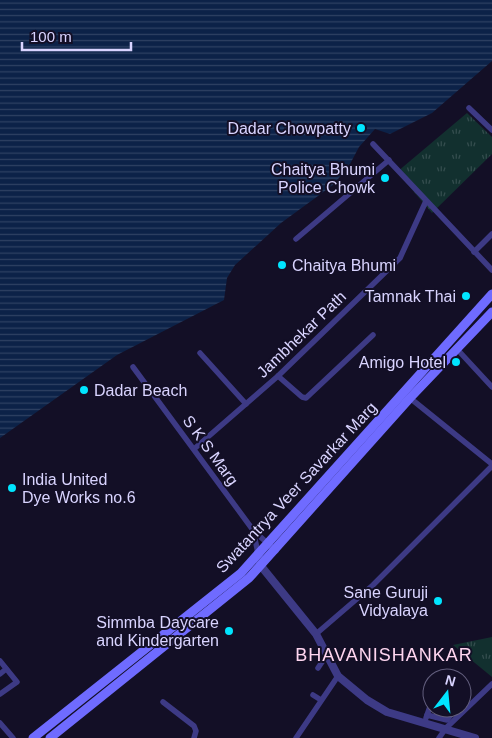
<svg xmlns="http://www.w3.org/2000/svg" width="492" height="738" font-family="Helvetica,sans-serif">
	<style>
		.park { fill: url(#park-tufts) }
		.water { fill: url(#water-rules) }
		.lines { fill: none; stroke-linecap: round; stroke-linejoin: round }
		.minor { stroke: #3d3a85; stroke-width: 5.5 }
		.tertiary { stroke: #3d3a85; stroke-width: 8 }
		.secondary { stroke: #6f6bff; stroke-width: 9 }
		.poi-dot { fill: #00e5ff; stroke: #130f26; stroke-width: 2 }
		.labels { text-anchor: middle; stroke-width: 4; stroke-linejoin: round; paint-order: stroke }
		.poi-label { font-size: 16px; fill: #d9d4ff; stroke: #130f26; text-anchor: end }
		.street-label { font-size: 16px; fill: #d9d4ff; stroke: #130f26 }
		.neighbourhood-label { font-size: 18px; letter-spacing: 1px; fill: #ffd6f0; stroke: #130f26 }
	</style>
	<defs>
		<pattern id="park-tufts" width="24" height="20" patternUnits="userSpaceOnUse" patternTransform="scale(1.25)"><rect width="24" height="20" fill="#12302f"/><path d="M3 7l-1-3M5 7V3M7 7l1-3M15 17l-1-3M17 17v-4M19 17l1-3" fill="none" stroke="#344d4e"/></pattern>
		<pattern id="water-rules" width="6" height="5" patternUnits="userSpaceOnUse" patternTransform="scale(1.25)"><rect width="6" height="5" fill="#0c2248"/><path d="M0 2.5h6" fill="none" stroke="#2f4163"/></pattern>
	</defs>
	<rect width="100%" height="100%" fill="#130f26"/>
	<g class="park">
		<polygon points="467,113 492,137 492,154 432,213 397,172"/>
		<polygon points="492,637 492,677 453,645"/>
	</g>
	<polygon class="water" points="0,0 492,0 492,61 432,113 390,134 375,129 359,147 349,166 333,185 281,223 235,265 227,278 224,300 117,355 0,438"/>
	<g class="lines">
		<g class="minor">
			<polyline points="469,108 492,130"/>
			<polyline points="373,144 492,270"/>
			<polyline points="296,239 389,160"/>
			<polyline points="474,252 492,234"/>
			<polyline points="456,348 492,387"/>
			<polyline points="200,353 246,404"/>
			<polyline points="133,367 253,530 258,553"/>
			<polyline points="278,376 302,397 306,398 373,335"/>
			<polyline points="410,398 492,464"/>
			<polyline points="194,449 278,376 400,258 426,201"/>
			<polyline points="253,530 276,551"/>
			<polyline points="316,634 373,585 492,466"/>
			<polyline points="0,661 17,682 0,694"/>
			<polyline points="318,668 326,656"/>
			<polyline points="0,674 6,669"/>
			<polyline points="313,695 321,700"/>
			<polyline points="163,702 194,726 196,731 194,738"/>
			<polyline points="427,715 447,720 456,708"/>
			<polyline points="426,718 432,701"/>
			<polyline points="0,723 13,738"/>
			<polyline points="296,738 338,676"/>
			<polyline points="439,738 446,728 492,684"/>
		</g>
		<polyline class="tertiary" points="258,553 261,566 316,634 338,676 367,700 387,712 475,738"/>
		<g class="secondary">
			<polyline points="33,738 241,573 492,294"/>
			<polyline points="50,738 249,578 410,398 492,312"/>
		</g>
	</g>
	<g class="poi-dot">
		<circle cx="361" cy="128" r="5"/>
		<circle cx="385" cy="178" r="5"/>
		<circle cx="282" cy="265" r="5"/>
		<circle cx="466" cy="296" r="5"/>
		<circle cx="456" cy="362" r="5"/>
		<circle cx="84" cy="390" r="5"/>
		<circle cx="12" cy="488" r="5"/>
		<circle cx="438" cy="601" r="5"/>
		<circle cx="229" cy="631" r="5"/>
	</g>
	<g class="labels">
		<g class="poi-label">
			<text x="351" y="134">Dadar Chowpatty</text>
			<text x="375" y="175">Chaitya Bhumi<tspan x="375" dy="18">Police Chowk</tspan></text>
			<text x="292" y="271" text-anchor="start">Chaitya Bhumi</text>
			<text x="456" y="302">Tamnak Thai</text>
			<text x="446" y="368">Amigo Hotel</text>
			<text x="94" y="396" text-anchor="start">Dadar Beach</text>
			<text x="22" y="485" text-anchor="start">India United<tspan x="22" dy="18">Dye Works no.6</tspan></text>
			<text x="428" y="598">Sane Guruji<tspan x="428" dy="18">Vidyalaya</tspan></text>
			<text x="219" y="628">Simmba Daycare<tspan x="219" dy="18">and Kindergarten</tspan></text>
		</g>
		<g class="street-label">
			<text transform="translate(301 334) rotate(-44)" y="6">Jambhekar Path</text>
			<text transform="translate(211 450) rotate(54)" y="6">S K S Marg</text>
			<text transform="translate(296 487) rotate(-47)" y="6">Swatantrya Veer Savarkar Marg</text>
		</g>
		<g class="neighbourhood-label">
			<text x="384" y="661">BHAVANISHANKAR</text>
		</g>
	</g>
	<g transform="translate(447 693) rotate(16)"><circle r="24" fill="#130f26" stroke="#625e7d"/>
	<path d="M0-4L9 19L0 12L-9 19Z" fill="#00e5ff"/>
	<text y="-8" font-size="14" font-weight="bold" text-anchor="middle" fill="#d9d4ff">N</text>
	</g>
	<path d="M22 42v8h109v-8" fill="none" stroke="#d9d4ff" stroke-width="2.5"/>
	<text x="30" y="42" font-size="15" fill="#d9d4ff" stroke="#130f26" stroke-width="4" paint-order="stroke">100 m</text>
</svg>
